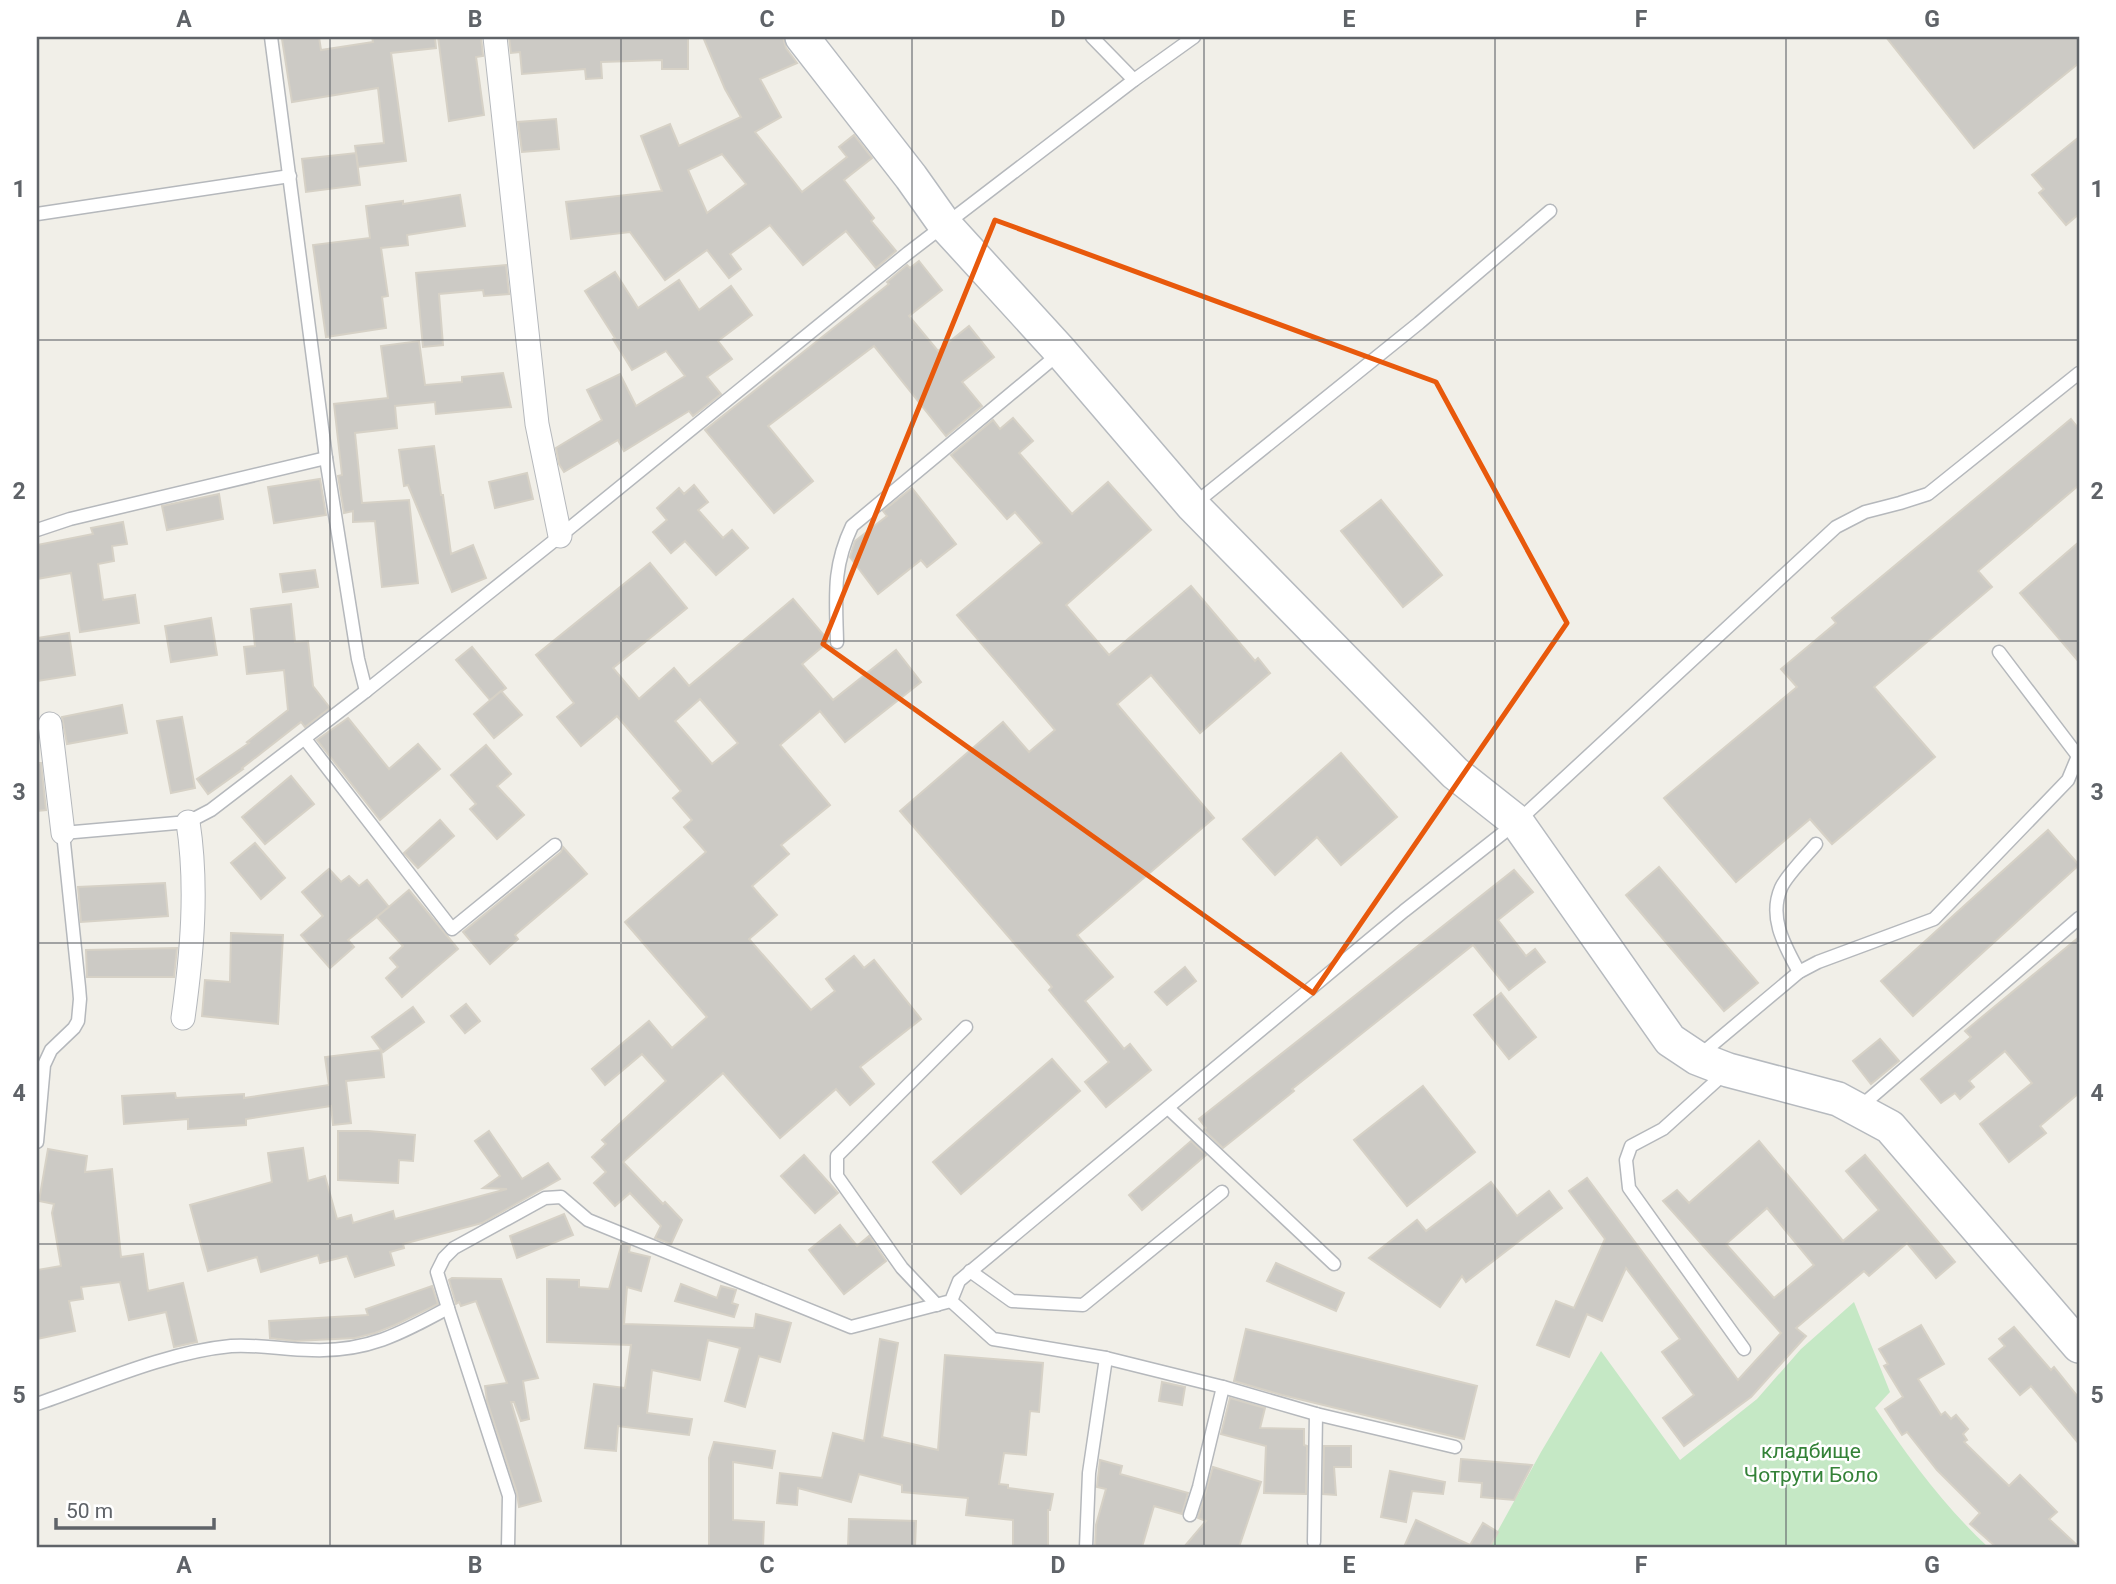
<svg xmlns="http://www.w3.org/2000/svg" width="2116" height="1584" font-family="Roboto,sans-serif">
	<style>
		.green { fill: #c5e8c5 }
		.building { fill: #cccac5; stroke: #d6d1c6; stroke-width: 2; fill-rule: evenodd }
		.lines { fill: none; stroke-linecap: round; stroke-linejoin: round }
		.lane-casing { stroke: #b5b8bc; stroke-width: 15 }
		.street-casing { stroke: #b5b8bc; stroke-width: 25 }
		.secondary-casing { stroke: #b6babf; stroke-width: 36 }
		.lane { stroke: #fff; stroke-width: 12 }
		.street { stroke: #fff; stroke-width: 23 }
		.secondary { stroke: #fff; stroke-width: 33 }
		.marked { fill: none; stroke: #e8590c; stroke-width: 5; stroke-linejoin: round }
		.grid { fill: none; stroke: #5f6368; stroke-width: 2; stroke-opacity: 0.55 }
		.labels { text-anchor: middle; stroke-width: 5; stroke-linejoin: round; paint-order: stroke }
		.park-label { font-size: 21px; fill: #348238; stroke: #fff }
		.neatline { fill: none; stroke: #5f6368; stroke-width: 2.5 }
		.grid-label { font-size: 23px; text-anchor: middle; font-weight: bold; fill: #5f6368 }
	</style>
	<rect width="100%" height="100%" fill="#f1efe8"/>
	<path class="green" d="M1854 1302 1890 1392 1875 1408C1908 1457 1944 1506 1988 1547H1489L1541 1452 1601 1351 1680 1460 1757 1399 1801 1349Z"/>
	<g class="building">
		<polygon points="298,37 319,37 321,50 373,42 372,37 435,37 436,48 391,53 406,161 358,167 355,146 384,143 378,88 292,102 282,39"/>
		<polygon points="438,37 481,37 483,56 476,57 484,115 449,121"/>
		<polygon points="509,37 688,37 688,69 662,69 662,60 601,62 602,78 586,79 585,69 522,74 520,52 511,53"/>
		<path d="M703 37H783L786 48 797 63 760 79 781 117 755 132 802 192 847 157 839 147 854 135 872 158 844 180 874 218 871 221 896 251 876 268 846 231 803 265 770 225 730 254 741 269 729 278 707 250 665 280 630 232 571 239 566 202 662 191 641 136 670 124 679 146 741 117 725 89ZM722 154 746 184 707 213 688 170Z"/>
		<polygon points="1886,37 2079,37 2079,63 1974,148"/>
		<polygon points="556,119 559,149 522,152 518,122"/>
		<polygon points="2079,137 2079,214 2066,225 2039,193 2044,189 2032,175"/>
		<polygon points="356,153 360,185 306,192 302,159"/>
		<polygon points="460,195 465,226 407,235 408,245 381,248 388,296 382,297 386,328 326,337 313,245 370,238 366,206 403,201 403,204"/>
		<polygon points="919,261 942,290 909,316 938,351 969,326 994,357 962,382 982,406 946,436 874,346 768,426 813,481 774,513 705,430 889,284 887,282 907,265 910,268"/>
		<polygon points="506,265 509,294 484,296 483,290 439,294 443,345 423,347 416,273"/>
		<polygon points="615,272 638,308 679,280 699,310 731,286 752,315 718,341 732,359 707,377 721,394 693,416 689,411 624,451 618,440 564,472 559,464 556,448 602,420 587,390 620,374 636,406 685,376 666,351 632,370 613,339 615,338 585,291"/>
		<polygon points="419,341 425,385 462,382 462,377 503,373 511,407 436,414 435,402 395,406 397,428 355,433 362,503 409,500 418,583 382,587 375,521 353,522 353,511 344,513 338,476 342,475 334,404 388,398 381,346"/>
		<polygon points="1013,418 1033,441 1019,453 1072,514 1108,482 1151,530 1066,605 1109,655 1191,586 1255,661 1258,658 1270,673 1200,733 1151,675 1117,704 1214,818 1077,935 1113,977 1085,1001 1124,1049 1130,1044 1151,1070 1106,1107 1085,1082 1109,1062 1049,990 1052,987 900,811 1003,722 1029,752 1055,730 957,615 1042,543 1015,512 1007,519 951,455 993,420 1000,429"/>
		<polygon points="2071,419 2079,429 2079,485 1978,571 1992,587 1874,687 1935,757 1832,844 1810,819 1736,882 1664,798 1797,687 1781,669 1836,623 1832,618"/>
		<polygon points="434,446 441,495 443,495 451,554 473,545 486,578 452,592 408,485 404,486 399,450"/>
		<polygon points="527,473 533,499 495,508 489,482"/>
		<polygon points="320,479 326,515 274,523 268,487"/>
		<polygon points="694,485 708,502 698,510 723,538 732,530 748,548 716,575 685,541 671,553 653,532 667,520 657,508 679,488 684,494"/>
		<polygon points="912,488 956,544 927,567 921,560 878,594 850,557 854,544 855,541 887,516 883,511"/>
		<polygon points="219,494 223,519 167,530 162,506"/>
		<polygon points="1381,500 1442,575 1403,607 1341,531"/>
		<polygon points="123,522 127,544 112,546 114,561 98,564 103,600 135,595 139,623 80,632 71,573 37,579 37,545 93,534 91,528"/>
		<polygon points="2079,542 2079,662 2020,593"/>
		<path d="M650 563 687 608 613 668 639 699 674 668 689 686 793 599 828 640V642L802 664 833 700 896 650 921 682 845 742 820 711 780 745 830 805 781 845 789 854 752 886 777 915 749 939 811 1010 835 991 826 979 854 956 864 968 874 960 921 1019 860 1067 874 1084 850 1105 836 1089 780 1138 723 1073 623 1162 663 1204 665 1202 682 1220 671 1244 655 1238 661 1226 630 1193 615 1206 594 1183 606 1172 592 1157 606 1144 602 1140 666 1081 642 1054 605 1085 592 1069 649 1021 672 1048 707 1017 625 922 706 852 684 827 692 820 673 798 681 791 617 716 581 746 557 717 574 703 536 655ZM700 699 738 743 712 764 675 721Z"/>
		<polygon points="315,570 318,587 283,592 280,574"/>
		<polygon points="291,604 295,642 308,641 313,686 330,708 305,727 301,722 242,768 243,769 208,794 197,779 249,743 247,742 288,710 284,670 247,674 244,647 255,646 251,609"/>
		<polygon points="211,618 217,655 171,662 165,626"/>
		<polygon points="69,633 75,675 37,681 37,638"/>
		<polygon points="472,647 506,688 490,700 456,660"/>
		<polygon points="501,691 522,715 494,738 474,714"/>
		<polygon points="122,705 127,733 67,744 62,717"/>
		<polygon points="182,717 195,788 171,793 157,721"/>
		<polygon points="348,718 389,769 418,744 440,769 380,820 317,740"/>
		<polygon points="486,745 511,774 497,786 524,815 497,839 470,809 476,804 451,775"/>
		<polygon points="1341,753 1397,817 1341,865 1317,837 1275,875 1243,839"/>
		<polygon points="37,763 41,763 46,810 37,811"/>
		<polygon points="291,776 314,804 265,844 242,817"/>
		<polygon points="440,820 454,836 418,868 404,853"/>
		<polygon points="2048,830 2079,865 1913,1016 1881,981"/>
		<polygon points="255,843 285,878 261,899 231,863"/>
		<polygon points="563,847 587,874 515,935 518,939 490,964 463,932 561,852"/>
		<polygon points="1659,867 1758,983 1724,1011 1626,895"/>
		<polygon points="329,869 341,882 349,876 359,886 367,880 389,907 348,940 354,947 330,968 301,935 323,916 302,892"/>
		<polygon points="1514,870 1533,892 1498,920 1526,956 1535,949 1545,962 1537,968 1509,990 1473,945 1292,1089 1294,1091 1223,1148 1204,1130 1206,1128 1199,1119"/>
		<polygon points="165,883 168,916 81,922 78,887"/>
		<polygon points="409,890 458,949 402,997 386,978 398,967 390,958 403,946 377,917"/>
		<polygon points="231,933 283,935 278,1024 202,1016 205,980 230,982"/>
		<polygon points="2079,937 2079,1093 2040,1126 2046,1133 2009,1162 1980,1124 2032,1083 2005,1051 1969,1081 1974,1087 1960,1099 1955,1093 1941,1103 1921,1079 1971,1037 1965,1031"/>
		<polygon points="177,948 174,977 87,977 86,950"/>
		<polygon points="1185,967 1196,981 1167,1005 1155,992"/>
		<polygon points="1501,993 1536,1037 1509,1059 1474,1015"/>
		<polygon points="466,1004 480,1021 465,1033 451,1016"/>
		<polygon points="413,1007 424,1022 383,1052 372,1037"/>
		<polygon points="1880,1039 1899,1061 1871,1084 1853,1061"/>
		<polygon points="381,1050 384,1077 346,1081 351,1123 333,1125 331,1106 246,1119 246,1125 188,1129 188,1119 124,1124 122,1096 175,1093 176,1098 244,1094 244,1098 329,1085 325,1057"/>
		<polygon points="1052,1059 1080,1091 961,1194 933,1162"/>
		<polygon points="1423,1086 1475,1152 1407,1206 1354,1140"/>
		<polygon points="338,1131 368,1131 415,1135 413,1161 399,1160 398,1183 338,1180"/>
		<polygon points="489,1131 522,1179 548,1163 560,1179 482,1223 403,1244 404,1248 390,1252 394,1265 355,1277 347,1256 320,1263 318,1255 261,1272 257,1257 208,1271 190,1205 272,1182 268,1153 303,1148 308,1181 325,1176 337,1219 351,1215 353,1223 393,1211 395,1219 507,1189 483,1188 500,1176 475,1141"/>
		<polygon points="1191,1141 1206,1155 1142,1210 1129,1195"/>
		<path d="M1759 1141 1843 1241 1879 1210 1846 1171 1865 1155 1955 1262 1936 1278 1907 1243 1869 1276 1864 1271 1796 1328 1806 1336 1751 1397 1684 1446 1663 1418 1694 1395 1662 1352 1680 1339 1626 1268 1602 1321 1587 1314 1569 1357 1537 1345 1556 1301 1574 1308 1605 1239 1569 1191 1587 1178 1738 1380 1781 1333 1663 1201 1677 1190 1689 1203ZM1767 1208 1814 1265 1774 1298 1726 1244Z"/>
		<polygon points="48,1149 87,1156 85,1172 112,1169 121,1257 143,1254 148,1291 183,1283 197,1342 174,1347 166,1312 129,1320 120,1282 81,1287 83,1299 69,1301 75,1331 37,1339 37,1270 61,1266 52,1213 54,1204 39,1201"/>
		<polygon points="804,1155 838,1193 815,1213 781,1176"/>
		<polygon points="1491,1182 1517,1216 1549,1191 1562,1208 1466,1282 1462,1276 1440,1307 1369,1258 1417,1220 1426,1231"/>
		<polygon points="564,1214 573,1235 517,1258 510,1236"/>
		<polygon points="840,1225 857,1246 869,1236 886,1261 844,1294 809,1250"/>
		<polygon points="622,1243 630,1246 629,1252 650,1257 641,1291 627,1287 624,1324 754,1328 756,1314 791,1323 780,1362 759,1356 745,1407 725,1401 740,1348 708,1340 700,1380 652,1370 647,1413 692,1419 689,1435 618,1426 616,1451 585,1448 594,1384 625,1388 631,1345 547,1342 547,1279 579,1280 579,1287 609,1289"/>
		<polygon points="1276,1263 1344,1293 1336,1311 1267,1281"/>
		<polygon points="452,1278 501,1279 538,1378 523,1381 529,1419 521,1421 514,1402 511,1402 541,1501 519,1507 517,1493 487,1401 485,1386 507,1383 476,1301 461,1306 459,1302 456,1304 449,1280"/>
		<polygon points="681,1284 717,1298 721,1286 736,1290 732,1303 738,1305 734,1317 675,1301"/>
		<polygon points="432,1286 438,1304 395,1325 375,1333 355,1338 295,1341 270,1338 269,1321 368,1315 366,1309"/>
		<polygon points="1921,1325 1944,1364 1918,1379 1941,1415 1945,1412 1951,1419 1956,1415 1968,1429 1963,1434 1967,1440 1964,1442 2009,1486 2020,1475 2057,1512 2049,1519 2079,1547 1996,1547 1970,1524 1980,1513 1937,1470 1907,1432 1902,1435 1885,1409 1903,1397 1884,1366 1888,1364 1879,1349"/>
		<polygon points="2014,1327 2051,1370 2054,1367 2079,1398 2079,1444 2031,1386 2020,1395 1989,1359 2005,1346 1999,1339"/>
		<polygon points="1246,1329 1477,1386 1464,1439 1282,1395 1234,1381"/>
		<polygon points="880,1339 898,1343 882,1437 938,1450 945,1355 1043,1363 1039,1412 1030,1411 1026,1455 1004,1453 999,1484 1008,1485 1008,1488 1053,1494 1050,1510 1048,1510 1048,1547 1013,1547 1013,1520 966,1515 968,1498 902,1492 902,1485 859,1474 851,1502 798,1488 797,1505 777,1503 780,1473 822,1478 833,1433 864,1441"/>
		<polygon points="1162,1382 1185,1387 1182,1405 1159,1401"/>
		<polygon points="1230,1398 1265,1408 1260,1428 1304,1429 1304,1445 1307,1446 1306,1494 1264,1493 1266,1446 1221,1434"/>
		<polygon points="714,1442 775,1451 772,1468 733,1462 733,1520 764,1522 763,1547 709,1547 709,1458"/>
		<polygon points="1324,1446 1351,1446 1351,1467 1334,1467 1336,1495 1323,1494"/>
		<polygon points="1461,1459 1532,1465 1514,1500 1481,1497 1482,1483 1459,1481"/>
		<polygon points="1100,1460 1122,1466 1120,1474 1188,1493 1182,1514 1154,1506 1142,1547 1095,1547 1096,1525 1106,1489 1097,1487"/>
		<polygon points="1213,1467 1261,1482 1239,1547 1184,1547 1206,1521 1198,1518"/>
		<polygon points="1390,1471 1445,1482 1443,1494 1412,1491 1406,1522 1381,1517"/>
		<polygon points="849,1519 916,1521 915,1547 848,1547"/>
		<polygon points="1416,1520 1470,1545 1483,1523 1498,1532 1490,1547 1404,1547"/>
	</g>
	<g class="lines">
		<defs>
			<g id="lane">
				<polyline points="271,37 326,458 358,659 366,691 560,536 908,253 1134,80 1194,37"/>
				<polyline points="1092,37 1134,80"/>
				<polyline points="37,214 290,176"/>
				<polyline points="1193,505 1419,323 1550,211"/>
				<polyline points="37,530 70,519 326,458"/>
				<path d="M837 642C836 597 832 568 852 526L1061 352"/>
				<polyline points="305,739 452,929 555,845"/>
				<path d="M1799 972C1785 946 1768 918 1781 888 1786 876 1807 855 1816 844"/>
				<polyline points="1700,1055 1799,972 1818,962 1934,919 2068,780 2078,756 1999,652"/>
				<polyline points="1725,1073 1663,1129 1631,1146 1626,1160 1629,1188 1744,1349"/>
				<polyline points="1860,1107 2079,918"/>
				<polyline points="1168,1108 1334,1264"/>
				<polyline points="37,1142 44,1065 51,1050 74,1028 78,1021 80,999 79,987 63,833 188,822 211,810 366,691"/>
				<polyline points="970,1271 1012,1301 1083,1305 1222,1192"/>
				<polyline points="951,1301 993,1339 1106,1358 1223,1387 1316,1414 1455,1447"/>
				<polyline points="937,1305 902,1268 837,1176 837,1156 966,1027"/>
				<polyline points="448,1308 509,1496 508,1547"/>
				<path d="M37 1404C98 1383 167 1352 231 1346 258 1344 285 1350 312 1350 367 1352 400 1334 448 1308L437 1272 444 1258 454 1248 545 1198 561 1197 588 1220 851 1327 951 1301 959 1281 1404 911 1517 822 1836 527 1865 512 1900 503 1928 494 2079 373"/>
				<polyline points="1190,1515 1199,1487 1223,1387"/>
				<polyline points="1314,1542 1316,1414"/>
				<polyline points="1086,1547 1089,1473 1106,1358"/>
			</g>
			<g id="street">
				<polyline points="495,37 537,424 560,536"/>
				<polyline points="50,724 63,833"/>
				<path d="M183 1018C192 954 198 887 188 822"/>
			</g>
			<polyline id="secondary" points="802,37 911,177 945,225 1061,352 1193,506 1455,773 1517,822 1670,1040 1697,1058 1728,1070 1838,1099 1890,1127 2079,1346"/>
		</defs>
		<use href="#lane" class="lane-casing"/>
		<use href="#street" class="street-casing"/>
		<use href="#secondary" class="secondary-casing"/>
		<use href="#lane" class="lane"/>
		<use href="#street" class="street"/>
		<use href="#secondary" class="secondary"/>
	</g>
	<path class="marked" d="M995 220 1436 382 1567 623 1313 993 823 644Z"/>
	<path class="grid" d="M330 37V1547M621 37V1547M912 37V1547M1204 37V1547M1495 37V1547M1786 37V1547M37 340H2079M37 641H2079M37 943H2079M37 1244H2079"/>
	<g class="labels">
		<g class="park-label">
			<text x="1811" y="1458">кладбище<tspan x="1811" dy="24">Чотрути Боло</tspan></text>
		</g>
	</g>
	<rect width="2116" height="1584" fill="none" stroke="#ffffff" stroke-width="77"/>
	<path d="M56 1518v10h158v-10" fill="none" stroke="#5f6368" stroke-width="3.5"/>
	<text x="66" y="1518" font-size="21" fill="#5f6368" stroke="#ffffff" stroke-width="5" paint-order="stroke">50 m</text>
	<rect x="38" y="38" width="2040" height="1508" class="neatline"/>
	<g class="grid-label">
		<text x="184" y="27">A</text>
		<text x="475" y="27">B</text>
		<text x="767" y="27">C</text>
		<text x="1058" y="27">D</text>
		<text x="1349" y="27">E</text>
		<text x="1641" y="27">F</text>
		<text x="1932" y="27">G</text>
		<text x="19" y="197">1</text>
		<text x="2097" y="197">1</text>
		<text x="19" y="499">2</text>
		<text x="2097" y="499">2</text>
		<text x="19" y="800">3</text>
		<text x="2097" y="800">3</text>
		<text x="19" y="1101">4</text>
		<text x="2097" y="1101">4</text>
		<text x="19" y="1403">5</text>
		<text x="2097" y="1403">5</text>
		<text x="184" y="1573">A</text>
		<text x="475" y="1573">B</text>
		<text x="767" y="1573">C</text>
		<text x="1058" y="1573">D</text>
		<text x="1349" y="1573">E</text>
		<text x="1641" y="1573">F</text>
		<text x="1932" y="1573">G</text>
	</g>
</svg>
